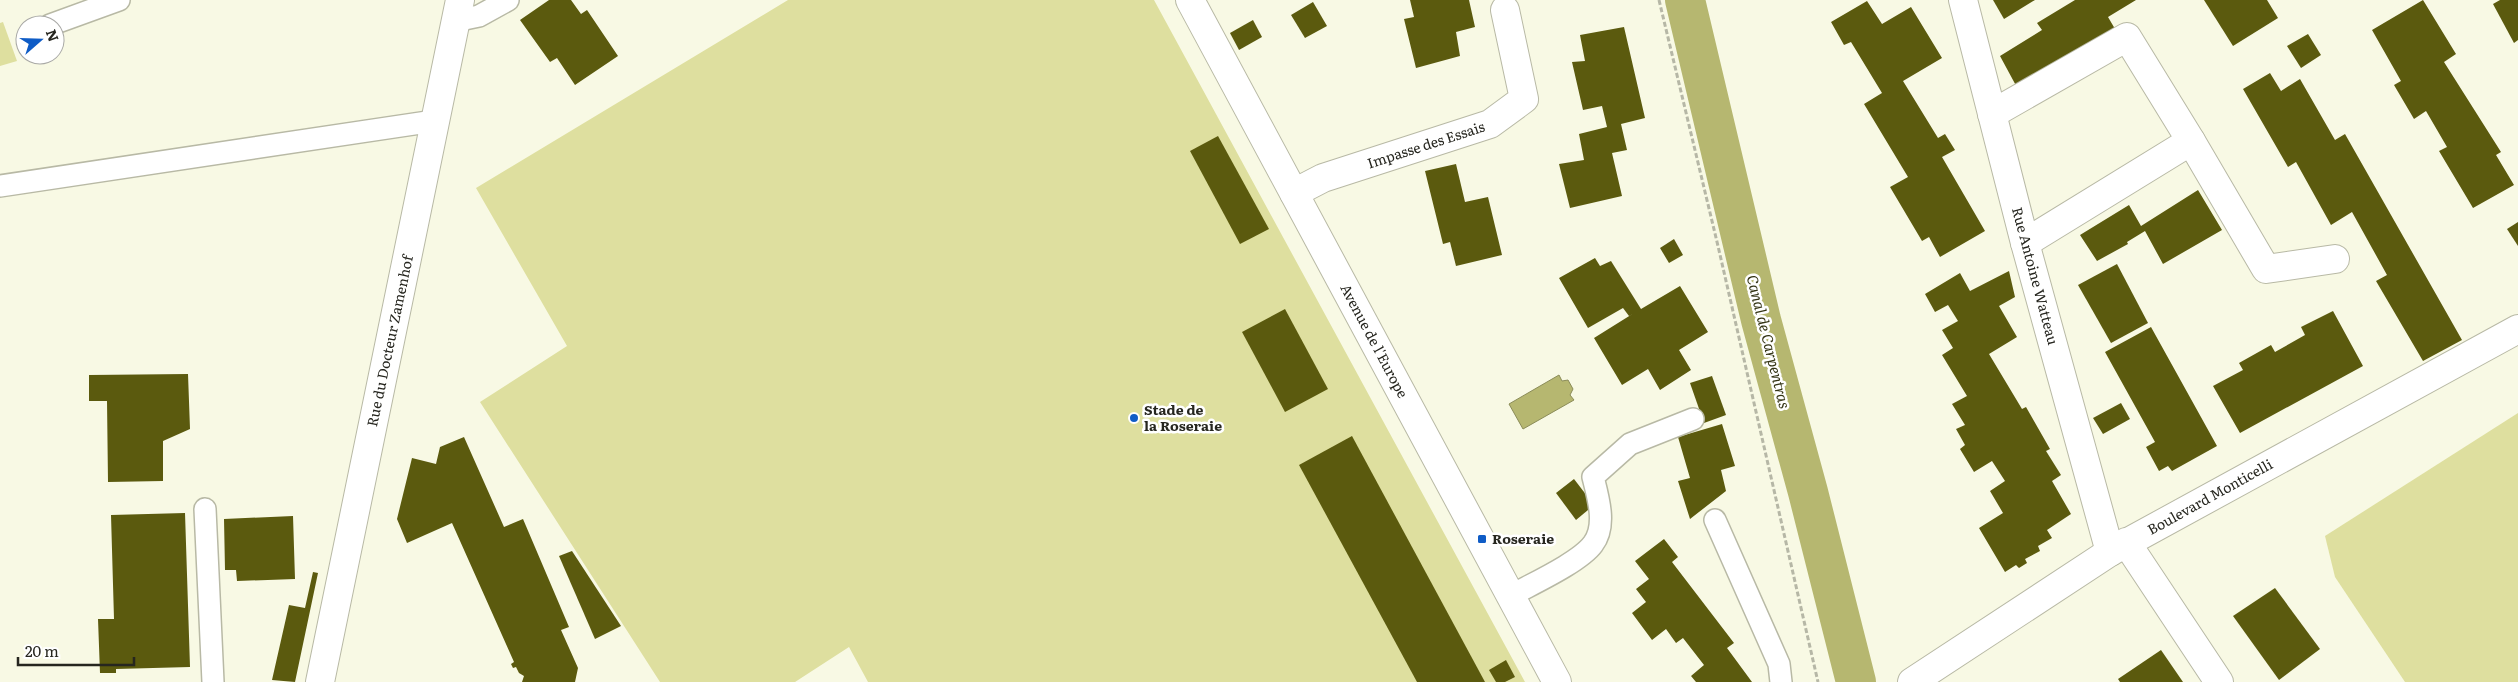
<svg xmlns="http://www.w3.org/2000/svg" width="2518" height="682" font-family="Literata,serif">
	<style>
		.green { fill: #dedf9f }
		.water { fill: #b6b770; stroke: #8b8c58 }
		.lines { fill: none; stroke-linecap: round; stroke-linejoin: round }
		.canal { stroke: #b6b770; stroke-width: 40 }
		.building { fill: #5b5a0e }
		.lane-casing { stroke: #b8b9a5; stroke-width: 24 }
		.street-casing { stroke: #b8b9a5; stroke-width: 30 }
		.secondary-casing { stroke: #b8b9a5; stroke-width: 30 }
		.path { stroke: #b6b7a6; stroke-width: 3; stroke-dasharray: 5 2.5; stroke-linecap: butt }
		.lane { stroke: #fff; stroke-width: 21 }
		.street { stroke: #fff; stroke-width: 28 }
		.secondary { stroke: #fff; stroke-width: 28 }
		.poi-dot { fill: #0f5cc6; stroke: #fff; stroke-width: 2 }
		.labels { text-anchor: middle; stroke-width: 5; stroke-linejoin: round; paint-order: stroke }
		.street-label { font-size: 14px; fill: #26261f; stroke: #fff }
		.poi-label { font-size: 14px; font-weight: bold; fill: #26261f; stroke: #fff; text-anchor: start }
		.water-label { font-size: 15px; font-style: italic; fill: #343415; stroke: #fff }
	</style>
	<rect width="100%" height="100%" fill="#f8f9e4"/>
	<g class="green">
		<polygon points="788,0 1154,0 1525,682 868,682 849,647 795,682 660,682 480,402 567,346 476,188"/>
		<polygon points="3,22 17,61 0,66 0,23"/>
		<polygon points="2518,413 2518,682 2405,682 2335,577 2325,536"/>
	</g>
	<polygon class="water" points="1559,375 1562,381 1568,380 1573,389 1570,395 1574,400 1523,429 1509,404"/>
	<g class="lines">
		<polyline class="canal" points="1685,0 1761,320 1808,492 1856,682"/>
	</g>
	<g class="building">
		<polygon points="549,0 571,0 581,14 587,10 618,56 575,85 557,58 550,62 520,20"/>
		<polygon points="1410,0 1469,0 1475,27 1456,32 1460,56 1416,68 1404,19 1414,17"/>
		<polygon points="1993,0 2035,0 2004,19"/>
		<polygon points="2075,0 2136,0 2108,17 2118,34 2020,93 2000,56 2042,30 2037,23"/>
		<polygon points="2204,0 2267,0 2278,18 2233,46"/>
		<polygon points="2423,0 2456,54 2444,62 2501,152 2496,155 2514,185 2473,208 2439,151 2447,147 2426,111 2414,119 2394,85 2401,81 2372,30"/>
		<polygon points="2500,0 2518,0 2518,40 2514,43 2493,4"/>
		<polygon points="1867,1 1882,24 1911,7 1942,58 1903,81 1938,138 1945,134 1955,150 1942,157 1985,231 1940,257 1929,237 1922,241 1890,187 1908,177 1864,104 1882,93 1851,42 1844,45 1831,22"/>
		<polygon points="1313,2 1327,26 1305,38 1291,15"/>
		<polygon points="1253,20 1262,37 1239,50 1230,33"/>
		<polygon points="1624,27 1645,118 1621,124 1627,150 1612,153 1622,196 1570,208 1559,164 1584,160 1579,134 1607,127 1602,106 1583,110 1572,62 1585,61 1580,35"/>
		<polygon points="2308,34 2321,55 2301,68 2287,46"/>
		<polygon points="2270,73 2281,91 2300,79 2335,140 2345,134 2462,340 2423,361 2376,281 2387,275 2352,212 2331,225 2296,162 2288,167 2243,89"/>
		<polygon points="1218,136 1269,229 1240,244 1190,151"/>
		<polygon points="1456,164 1465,202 1488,197 1502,255 1456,266 1450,242 1443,244 1425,171"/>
		<polygon points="2198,190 2222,230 2163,264 2145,231 2127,242 2128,244 2097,261 2080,235 2129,205 2141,226"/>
		<polygon points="2518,222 2518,246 2507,229"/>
		<polygon points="1674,239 1683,255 1669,263 1660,248"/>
		<polygon points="1595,258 1600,266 1611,261 1641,309 1680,286 1708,332 1679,350 1691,370 1660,390 1648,369 1622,385 1594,338 1634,313 1629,316 1623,308 1588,328 1559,278"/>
		<polygon points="2117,264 2148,323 2111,343 2078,285"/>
		<polygon points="2009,271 2015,297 1999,306 2017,337 1989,354 2022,409 2026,407 2050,449 2046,451 2061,475 2052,481 2071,514 2047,530 2052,538 2038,546 2040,551 2025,559 2027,563 2019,568 2016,565 2005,572 1979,528 2003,513 1990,491 2005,481 1992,461 1974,472 1960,449 1965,445 1956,429 1965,425 1952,404 1967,396 1942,355 1953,348 1942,330 1958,321 1948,305 1935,312 1925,294 1960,273 1970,291"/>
		<polygon points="1285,309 1328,389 1285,412 1242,332"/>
		<polygon points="2333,311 2363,366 2240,433 2213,386 2243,370 2239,363 2271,345 2275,352 2305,335 2301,327"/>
		<polygon points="2151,327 2217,446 2172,471 2168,466 2159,471 2146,447 2155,442 2105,352"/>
		<polygon points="188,374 190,429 163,441 163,481 108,482 107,401 89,401 89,375"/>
		<polygon points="1712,376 1726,415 1704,423 1690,383"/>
		<polygon points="2121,403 2130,419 2103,434 2093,418"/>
		<polygon points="1722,424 1735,466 1721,470 1726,491 1690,519 1678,481 1690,478 1678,437"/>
		<polygon points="1352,436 1485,682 1417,682 1299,465"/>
		<polygon points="464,437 504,527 523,519 569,627 561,630 578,668 575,682 522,682 524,676 519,673 516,667 513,668 511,664 514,662 452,523 407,543 397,519 412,458 436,464 440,447"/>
		<polygon points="1574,479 1594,505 1576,520 1556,493"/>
		<polygon points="185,513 190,667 116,669 116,673 100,673 98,619 114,619 111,515"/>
		<polygon points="293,516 295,579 237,581 236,570 225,570 224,519"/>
		<polygon points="1664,539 1678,557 1672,562 1734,643 1727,648 1752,682 1696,682 1691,676 1704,665 1683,638 1676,643 1666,629 1652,640 1632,613 1646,602 1636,589 1649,579 1635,561"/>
		<polygon points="572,551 621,626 595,639 559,556"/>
		<polygon points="313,572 318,573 295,682 272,680 289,605 305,608"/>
		<polygon points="2275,588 2320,649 2279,680 2233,616"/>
		<polygon points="2161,650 2183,682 2120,682 2118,679"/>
		<polygon points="1506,660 1515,677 1505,682 1496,682 1489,670"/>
	</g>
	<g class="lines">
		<defs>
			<g id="lane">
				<polyline points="455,21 479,16 508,0"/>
				<polyline points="50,25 119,0"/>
				<polyline points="0,186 434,121"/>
				<polyline points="205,509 213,682"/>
				<polyline points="1715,520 1779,664 1781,682"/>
				<path d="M1512 595C1532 584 1580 562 1593 544 1607 526 1598 497 1593 477L1630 444 1693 419"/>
			</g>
			<g id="street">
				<polyline points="1963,0 2025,243 2110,552"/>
				<polyline points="1992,114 2127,37 2191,141 2025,243"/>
				<polyline points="2191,141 2266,269 2335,259"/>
				<polyline points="1294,193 1323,178 1490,124 1524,99 1505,10"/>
				<polyline points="2126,542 2219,682"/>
				<polyline points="320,682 460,0"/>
				<polyline points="1912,682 2110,552 2518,329"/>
			</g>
			<polyline id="secondary" points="1190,0 1557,682"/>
		</defs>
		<use href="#lane" class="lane-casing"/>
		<use href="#street" class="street-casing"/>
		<use href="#secondary" class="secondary-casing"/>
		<polyline class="path" points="1659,0 1718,246 1818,682"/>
		<use href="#lane" class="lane"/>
		<use href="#street" class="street"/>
		<use href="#secondary" class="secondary"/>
	</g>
	<g class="poi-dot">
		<circle cx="1134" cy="418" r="5"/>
		<rect x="1477" y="534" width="10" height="10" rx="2.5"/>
	</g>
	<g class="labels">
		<g class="street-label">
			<text transform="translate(1426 145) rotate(-18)" y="5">Impasse des Essais</text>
			<text transform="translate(2035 276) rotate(75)" y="5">Rue Antoine Watteau</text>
			<text transform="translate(390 341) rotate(-78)" y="5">Rue du Docteur Zamenhof</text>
			<text transform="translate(1374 341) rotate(62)" y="5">Avenue de l'Europe</text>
			<text transform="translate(2210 497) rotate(-29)" y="5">Boulevard Monticelli</text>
		</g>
		<g class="poi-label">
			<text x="1144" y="415">Stade de<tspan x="1144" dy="16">la Roseraie</tspan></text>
			<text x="1492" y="544">Roseraie</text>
		</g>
		<g class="water-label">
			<text transform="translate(1768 342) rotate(76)" y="5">Canal de Carpentras</text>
		</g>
	</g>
	<g transform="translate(40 40) rotate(70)"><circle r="24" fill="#ffffff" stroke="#a8a8a5"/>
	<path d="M0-4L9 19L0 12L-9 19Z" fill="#0f5cc6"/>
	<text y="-8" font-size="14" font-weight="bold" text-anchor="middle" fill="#26261f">N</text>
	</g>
	<path d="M18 657v8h116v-8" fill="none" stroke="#26261f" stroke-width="2.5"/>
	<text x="25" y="657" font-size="15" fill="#26261f" stroke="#ffffff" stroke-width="4" paint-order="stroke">20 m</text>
</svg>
